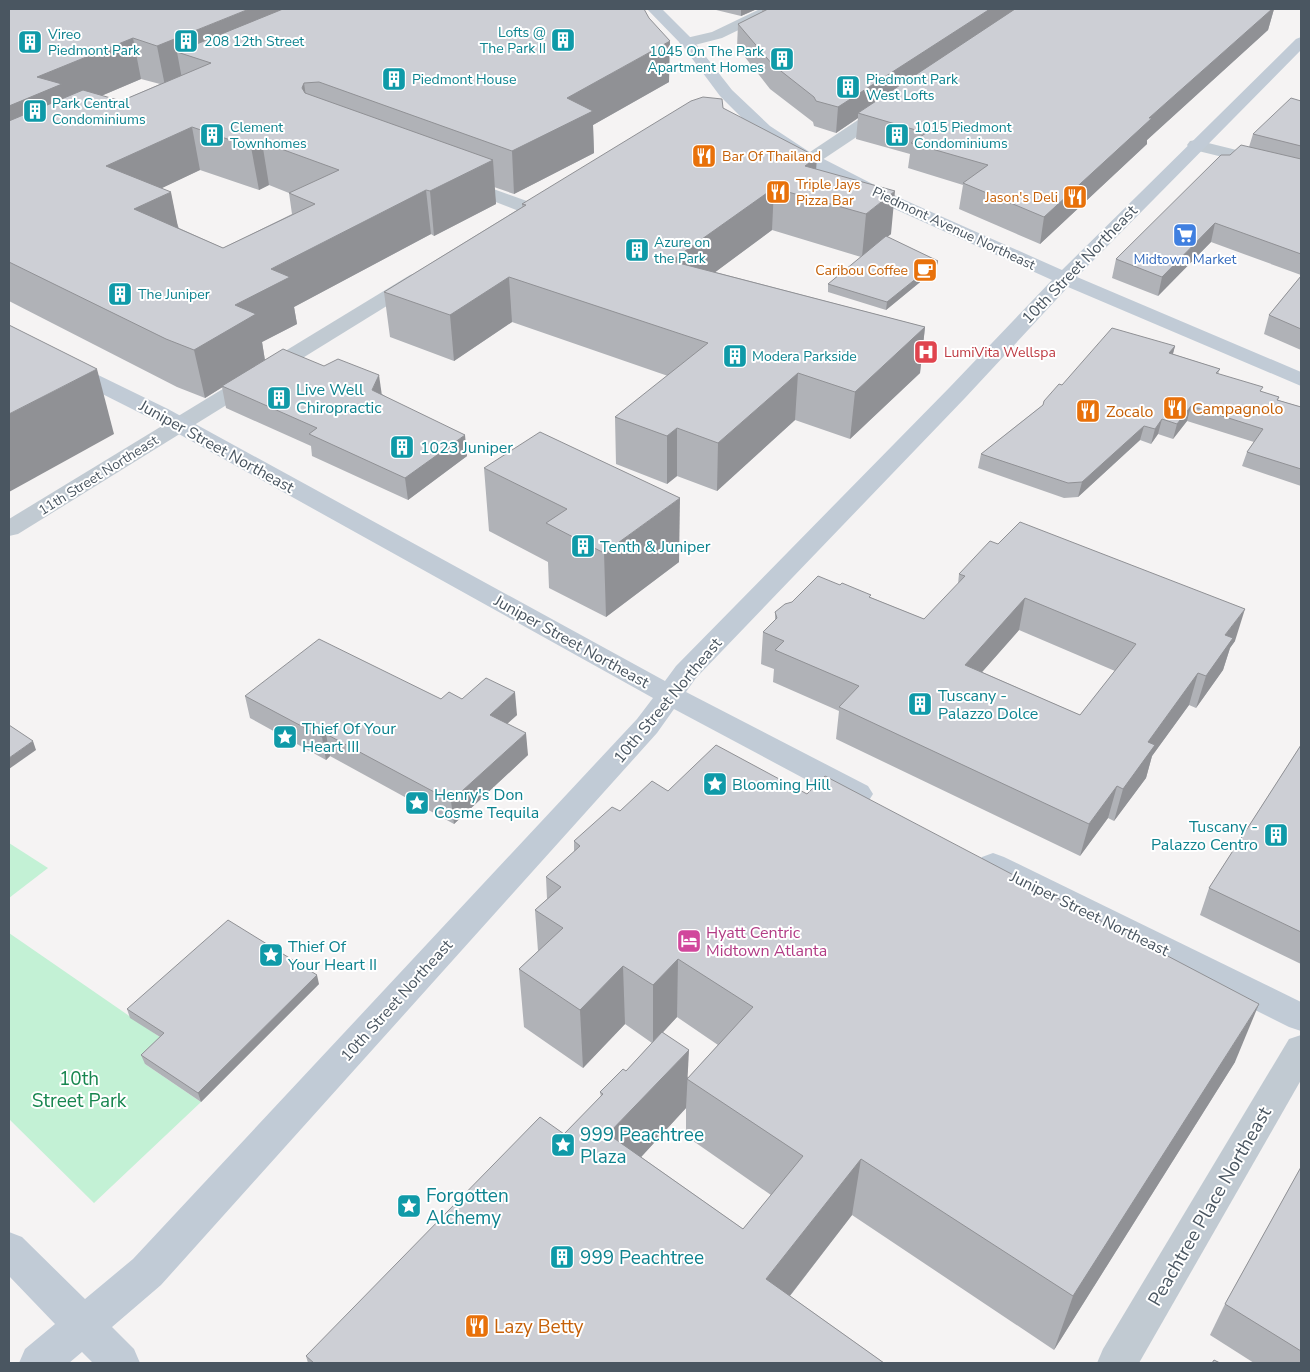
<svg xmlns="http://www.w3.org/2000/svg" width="1310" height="1372" font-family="'Nunito Sans',sans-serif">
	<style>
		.green { fill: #c3f1d5 }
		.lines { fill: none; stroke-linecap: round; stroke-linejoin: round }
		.minor { fill: #c1cad2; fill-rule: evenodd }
		.secondary { fill: #c1cbd6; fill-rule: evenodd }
		.wall { fill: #b0b2b7; fill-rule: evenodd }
		.shaded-wall { fill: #909195 }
		.building { fill: #cdcfd5; stroke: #909195; fill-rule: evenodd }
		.labels { text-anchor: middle; stroke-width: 4; stroke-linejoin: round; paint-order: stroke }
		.far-culture-label { font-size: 14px; fill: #0d838f; stroke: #fff; text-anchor: start }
		.far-food-label { font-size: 14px; fill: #c56008; stroke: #fff; text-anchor: start }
		.far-street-label { font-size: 14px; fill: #4a5661; stroke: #fff }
		.far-shop-label { font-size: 14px; fill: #366cbe; stroke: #fff }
		.far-health-label { font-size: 14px; fill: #be3a42; stroke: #fff; text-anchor: start }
		.street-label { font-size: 16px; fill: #4a5661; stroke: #fff }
		.culture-label { font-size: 16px; fill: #0d838f; stroke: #fff; text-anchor: start }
		.food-label { font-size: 16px; fill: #c56008; stroke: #fff; text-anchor: start }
		.hotel-label { font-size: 16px; fill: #b23c85; stroke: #fff; text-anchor: start }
		.near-park-label { font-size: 19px; fill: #17864f; stroke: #fff }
		.near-culture-label { font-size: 19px; fill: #0d838f; stroke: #fff; text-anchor: start }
		.near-street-label { font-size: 19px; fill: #4a5661; stroke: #fff }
		.near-food-label { font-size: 19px; fill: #c56008; stroke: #fff; text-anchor: start }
	</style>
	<rect width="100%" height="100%" fill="#f5f3f3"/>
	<g class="green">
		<polygon points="9,843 48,868 9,898"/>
		<polygon points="9,933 167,1042 145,1064 201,1102 94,1203 9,1119"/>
	</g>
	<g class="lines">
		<g class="minor">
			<polygon points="760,9 778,9 776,12 722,38 687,47 682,45 679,42 682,39 712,32"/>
			<polygon points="888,103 894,104 896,108 894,112 816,164 810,165 804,164 801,160 804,156 882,104"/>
			<polygon points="1196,140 1301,166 1301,176 1190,149 1187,145 1190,141"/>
			<polygon points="460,177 538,205 540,209 538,213 531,215 524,213 454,186 451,182 454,178"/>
			<polygon points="417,273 424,275 427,279 424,283 18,534 9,536 9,519 410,275"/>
			<polygon points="1301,1035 1301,1080 1139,1363 1097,1363 1103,1349 1289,1039"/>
		</g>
		<g class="secondary">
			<polygon points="647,9 662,9 692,39 732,90 770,126 808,151 900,198 1062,270 1296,39 1301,37 1301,50 1077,277 1301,372 1301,386 1068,287 965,398 696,678 686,692 868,786 873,794 868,802 858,805 848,802 674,709 657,733 161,1285 112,1327 134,1349 140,1363 93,1363 82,1352 69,1363 19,1363 25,1349 55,1324 9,1276 9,1232 22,1237 85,1299 133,1259 637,719 653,698 152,419 9,347 9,333 16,335 168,409 665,681 676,666 949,388 1052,280 888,206 796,159 758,134 720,96 682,45"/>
			<polygon points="993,853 1004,857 1301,1002 1301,1031 1289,1027 982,873 978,865 982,857"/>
		</g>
	</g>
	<g class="wall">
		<path d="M9 9 669 82 593 125 594 153 514 194 494 187 496 204 434 236 431 234 294 307 297 324 262 342 265 360 382 394 467 456 408 500 312 456 311 446 226 408 222 387 205 398 177 387 9 301ZM141 79 160 84 121 101 101 96ZM200 170 259 190 269 185 289 193 292 214 223 248 179 228 161 188Z"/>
		<polygon points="712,9 757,9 741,16"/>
		<polygon points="762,9 1274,9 1268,30 1147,140 1147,144 1040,244 959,209 963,185 908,168 910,154 856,139 858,118 836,133 814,126 813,122 770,89 737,47 738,24 762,12"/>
		<polygon points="1301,101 1301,275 1211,242 1158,296 1112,278 1116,259 1230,155 1249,147 1253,134"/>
		<polygon points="723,108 816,169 891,234 887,237 938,261 936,269 886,310 828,292 828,284 861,257 772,230 715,272 925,327 920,373 850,439 795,420 717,491 677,476 667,484 616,464 615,417 668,376 512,322 454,361 390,337 384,292 522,207 522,204"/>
		<polygon points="1301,276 1301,350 1264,334 1269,315"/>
		<polygon points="1175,346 1173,354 1220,369 1218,374 1262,392 1279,397 1278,400 1301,407 1301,486 1242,466 1247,452 1254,442 1187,421 1173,439 1158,434 1151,444 1140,440 1078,497 1064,498 978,468 981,454 1043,405 1062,385"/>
		<polygon points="484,468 679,562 606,617 549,588 548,562 489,531"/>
		<path d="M959 574 1235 641 1230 648 1223 670 1196 708 1189 705 1152 756 1146 778 1114 821 1108 818 1080 856 836 739 839 711 773 682 774 669 761 664 763 632 775 620V612L792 602 840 585 924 619 958 584ZM1019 630 1115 671 1080 715 982 672Z"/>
		<polygon points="245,696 441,699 462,699 517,715 507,724 528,755 454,824 330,756 326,760 250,718"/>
		<polygon points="1301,745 1301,964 1200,915 1209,888"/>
		<path d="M668 791 1235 1062 1054 1350 852 1215 790 1296 884 1363H308L306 1356 564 1134 601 1097 600 1092 626 1071 652 1043 625 1024 583 1068 524 1027 519 969 538 951 535 910 547 899 546 877 574 852V841L620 811ZM677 1017 718 1045 688 1078 663 1032ZM686 1108V1136L771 1195 743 1229 641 1157Z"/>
		<polygon points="319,984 201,1102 145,1064 141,1055 160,1037 130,1018 127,1009"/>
		<polygon points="1301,1167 1301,1363 1254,1363 1210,1335 1225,1304"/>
	</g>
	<g class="shaded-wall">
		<polygon points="249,9 347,9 211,63 177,52 182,79 165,86 157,46"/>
		<polygon points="741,9 757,9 741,16"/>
		<polygon points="990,9 1022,9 858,113 858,118 836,133 838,107"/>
		<polygon points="1272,9 1274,9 1268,30 1147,140 1147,144 1040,244 1044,217 1149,118"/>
		<polygon points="133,38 141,79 68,110 9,153 9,106 37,77"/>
		<polygon points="670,41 669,82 593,125 594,153 514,194 512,151 567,98"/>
		<polygon points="304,83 310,124 302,88"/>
		<polygon points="192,127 200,170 116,210 106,166"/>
		<polygon points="262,142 269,185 259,190 251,147"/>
		<polygon points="817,157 814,199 805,166"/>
		<polygon points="493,160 496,204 434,236 430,191"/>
		<polygon points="774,188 772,230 671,305 671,261"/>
		<polygon points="426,190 431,234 294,307 297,324 262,342 265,361 205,398 194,350 235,305 271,269"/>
		<polygon points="895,191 891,234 862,257 866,214"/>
		<polygon points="171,192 180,237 134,209"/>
		<polygon points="1215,223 1211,242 1158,296 1162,277"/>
		<polygon points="938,261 936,269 886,310 887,302"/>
		<polygon points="509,277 512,322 454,361 450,315"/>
		<polygon points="925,327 920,373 850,439 855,392"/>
		<polygon points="1175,346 1171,360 1169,353"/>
		<polygon points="97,369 114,434 9,492 9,414"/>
		<polygon points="798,373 795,420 717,491 718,443"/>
		<polygon points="379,375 382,396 372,390"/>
		<polygon points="1191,406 1187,421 1173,439 1177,424"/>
		<polygon points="1162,419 1158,434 1151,444 1155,429"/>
		<polygon points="1144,426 1140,440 1078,497 1082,482"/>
		<polygon points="677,428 677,476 667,484 667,436"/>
		<polygon points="465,435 467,456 408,500 405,478"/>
		<polygon points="680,498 679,562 606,617 604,553"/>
		<polygon points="1025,598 1019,630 960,697 965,665"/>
		<polygon points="1245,609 1235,641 1230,648 1223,670 1196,708 1206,676 1225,635"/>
		<polygon points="1198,673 1189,705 1152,756 1146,778 1114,821 1123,789 1148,742"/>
		<polygon points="515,692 517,715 492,737 490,715"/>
		<polygon points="526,733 528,755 454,824 451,801"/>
		<polygon points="326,734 330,756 326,760 322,737"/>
		<polygon points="33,741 36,750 9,769 9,758"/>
		<polygon points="1117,786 1108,818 1080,856 1089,824"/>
		<polygon points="678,959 677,1017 653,1043 653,985"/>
		<polygon points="623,966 625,1024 583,1068 580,1010"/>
		<polygon points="317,975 319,984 201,1102 198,1093"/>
		<polygon points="1259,1004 1235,1062 1054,1350 1073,1296"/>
		<polygon points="689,1050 686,1108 610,1191 608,1134"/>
		<polygon points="861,1159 852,1215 761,1333 766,1279"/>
	</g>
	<g class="building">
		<polygon points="9,9 249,9 157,46 133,38 37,77 62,84 9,106"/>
		<path d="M283 9H644L649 18 670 41 567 98 593 111 512 151 319 82 304 83 302 88 305 93 493 160 430 191 426 190 271 269 290 277 235 305 256 314 194 350 166 339 9 262V121L83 90 121 101 211 63 177 52ZM192 127 251 147 262 142 339 170 289 193 315 204 223 248 134 209 171 192 106 166Z"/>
		<polygon points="768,9 990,9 838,107 816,101 814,97 772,64 738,24"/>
		<polygon points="1015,9 1272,9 1149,118 1152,118 1044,217 963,183 988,165 911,143 926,133 858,113"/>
		<polygon points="703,97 722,99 723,108 817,157 805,166 895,191 866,214 774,188 671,261 925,327 855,392 798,373 718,443 677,428 667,436 615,417 708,343 509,277 450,315 384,292 526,205 522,204 691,101"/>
		<polygon points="1291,98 1301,101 1301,146 1253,134"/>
		<polygon points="1241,145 1301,159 1301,254 1215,223 1162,277 1116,259 1221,155 1230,155"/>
		<polygon points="886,236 938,261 887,302 828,284"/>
		<polygon points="1301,276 1301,329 1269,315"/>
		<polygon points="9,325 97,369 9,414"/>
		<polygon points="1112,328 1175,346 1169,353 1220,369 1216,373 1263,387 1260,391 1279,397 1277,400 1301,407 1301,469 1247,452 1263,429 1191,406 1177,424 1162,419 1155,429 1144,426 1082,482 1068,483 981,454 1043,405 1044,401 1059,384 1062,385"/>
		<polygon points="283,349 324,366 338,359 379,375 372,390 465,435 405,478 309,434 317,428 222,386"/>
		<polygon points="540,432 680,498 604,553 546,523 567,509 484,468"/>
		<path d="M1020 522 1245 609 1225 635 1233 638 1206 676 1198 673 1148 742 1155 745 1123 789 1117 786 1089 824 839 707 859 686 775 650 784 641 763 632 777 618 775 612 785 604 792 602 818 576 840 585 842 583 871 595 869 597 924 619 965 576 959 574 990 541 998 544ZM1025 598 1136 644 1080 715 965 665Z"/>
		<polygon points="319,639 441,699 449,692 462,699 486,678 515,692 490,715 526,733 451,801 326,734 322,737 245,696"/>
		<polygon points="9,725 33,741 9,758"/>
		<polygon points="716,745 807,794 825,776 1259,1004 1073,1296 861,1159 766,1279 884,1363 314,1363 306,1356 540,1117 564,1134 603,1094 600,1092 623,1069 626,1071 662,1032 689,1050 608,1134 743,1229 803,1156 687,1079 753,1007 678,959 653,985 623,966 580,1010 519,969 563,928 535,910 561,887 546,877 580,846 574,841 612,807 620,811 652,781 668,791"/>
		<polygon points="1301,745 1301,932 1209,888"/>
		<polygon points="228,920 317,975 198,1093 141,1055 164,1033 127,1009"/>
		<polygon points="1301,1167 1301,1351 1225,1304"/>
		<polygon points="1214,1360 1220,1363 1212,1363"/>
	</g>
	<defs>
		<symbol id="building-square" viewBox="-11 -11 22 22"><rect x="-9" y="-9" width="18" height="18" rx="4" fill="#0f9aa8" stroke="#fff"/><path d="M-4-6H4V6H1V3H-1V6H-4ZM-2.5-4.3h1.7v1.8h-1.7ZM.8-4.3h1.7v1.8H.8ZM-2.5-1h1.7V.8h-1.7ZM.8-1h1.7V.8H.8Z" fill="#fff"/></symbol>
		<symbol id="restaurant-square" viewBox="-11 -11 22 22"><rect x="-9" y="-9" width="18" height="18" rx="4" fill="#e8710a" stroke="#fff"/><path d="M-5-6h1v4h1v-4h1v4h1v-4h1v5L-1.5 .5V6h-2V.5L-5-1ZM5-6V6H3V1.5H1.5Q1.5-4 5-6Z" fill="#fff"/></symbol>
		<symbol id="supermarket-square" viewBox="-11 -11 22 22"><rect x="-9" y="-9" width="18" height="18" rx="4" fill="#3f7fe0" stroke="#fff"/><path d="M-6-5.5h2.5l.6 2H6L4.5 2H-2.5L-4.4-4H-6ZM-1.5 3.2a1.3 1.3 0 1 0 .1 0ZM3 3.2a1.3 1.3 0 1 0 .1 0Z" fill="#fff"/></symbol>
		<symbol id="cafe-square" viewBox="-11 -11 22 22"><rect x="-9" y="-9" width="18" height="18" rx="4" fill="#e8710a" stroke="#fff"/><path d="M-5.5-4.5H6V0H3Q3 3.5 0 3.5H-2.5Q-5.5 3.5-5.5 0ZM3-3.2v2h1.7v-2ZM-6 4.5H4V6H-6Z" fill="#fff"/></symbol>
		<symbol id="hospital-square" viewBox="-11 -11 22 22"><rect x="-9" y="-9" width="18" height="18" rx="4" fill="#e0444e" stroke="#fff"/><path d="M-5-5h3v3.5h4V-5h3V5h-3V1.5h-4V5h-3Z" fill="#fff"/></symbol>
		<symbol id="sight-square" viewBox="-11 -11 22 22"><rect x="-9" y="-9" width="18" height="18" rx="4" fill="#0f9aa8" stroke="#fff"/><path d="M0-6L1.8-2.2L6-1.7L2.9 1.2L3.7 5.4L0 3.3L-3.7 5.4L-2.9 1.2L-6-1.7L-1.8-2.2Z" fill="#fff"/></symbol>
		<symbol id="hotel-square" viewBox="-11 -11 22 22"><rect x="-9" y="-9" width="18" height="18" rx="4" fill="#d1479c" stroke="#fff"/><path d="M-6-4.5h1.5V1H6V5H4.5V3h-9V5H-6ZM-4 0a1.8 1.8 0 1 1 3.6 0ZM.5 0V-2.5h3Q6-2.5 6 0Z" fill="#fff"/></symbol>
	</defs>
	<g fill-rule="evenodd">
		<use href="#building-square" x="549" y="26" width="28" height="28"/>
		<use href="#building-square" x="172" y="27" width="28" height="28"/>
		<use href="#building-square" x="16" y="28" width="28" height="28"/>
		<use href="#building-square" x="768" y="45" width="28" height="28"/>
		<use href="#building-square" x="380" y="65" width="28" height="28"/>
		<use href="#building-square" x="834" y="73" width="28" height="28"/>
		<use href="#building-square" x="21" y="97" width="28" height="28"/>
		<use href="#building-square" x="198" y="121" width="28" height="28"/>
		<use href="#building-square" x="883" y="121" width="28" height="28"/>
		<use href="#restaurant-square" x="690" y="142" width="28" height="28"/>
		<use href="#restaurant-square" x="764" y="178" width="28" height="28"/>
		<use href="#restaurant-square" x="1061" y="183" width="28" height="28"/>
		<use href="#supermarket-square" x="1171" y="221" width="28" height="28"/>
		<use href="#building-square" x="623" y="236" width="28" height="28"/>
		<use href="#cafe-square" x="911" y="256" width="28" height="28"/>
		<use href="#building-square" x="106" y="280" width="28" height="28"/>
		<use href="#hospital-square" x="912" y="338" width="28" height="28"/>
		<use href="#building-square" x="721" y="342" width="28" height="28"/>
		<use href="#building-square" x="265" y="384" width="28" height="28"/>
		<use href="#restaurant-square" x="1161" y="394" width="28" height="28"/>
		<use href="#restaurant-square" x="1074" y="397" width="28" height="28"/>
		<use href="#building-square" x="388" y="433" width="28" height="28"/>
		<use href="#building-square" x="569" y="532" width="28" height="28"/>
		<use href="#building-square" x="906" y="690" width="28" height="28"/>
		<use href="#sight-square" x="271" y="723" width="28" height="28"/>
		<use href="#sight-square" x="701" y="770" width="28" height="28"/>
		<use href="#sight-square" x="403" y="789" width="28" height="28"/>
		<use href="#building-square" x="1262" y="821" width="28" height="28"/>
		<use href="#hotel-square" x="675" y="927" width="28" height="28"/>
		<use href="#sight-square" x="257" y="941" width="28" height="28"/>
		<use href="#sight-square" x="549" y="1131" width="28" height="28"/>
		<use href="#sight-square" x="395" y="1192" width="28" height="28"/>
		<use href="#building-square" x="548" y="1243" width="28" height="28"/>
		<use href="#restaurant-square" x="463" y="1312" width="28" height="28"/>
	</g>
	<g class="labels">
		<g class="far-culture-label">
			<text x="546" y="37" text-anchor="end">Lofts @<tspan x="546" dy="16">The Park II</tspan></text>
			<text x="48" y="39">Vireo<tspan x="48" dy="16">Piedmont Park</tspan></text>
			<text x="204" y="46">208 12th Street</text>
			<text x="764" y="56" text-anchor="end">1045 On The Park<tspan x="764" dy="16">Apartment Homes</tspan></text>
			<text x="412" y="84">Piedmont House</text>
			<text x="866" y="84">Piedmont Park<tspan x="866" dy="16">West Lofts</tspan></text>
			<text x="52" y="108">Park Central<tspan x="52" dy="16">Condominiums</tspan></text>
			<text x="230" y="132">Clement<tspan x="230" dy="16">Townhomes</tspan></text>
			<text x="914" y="132">1015 Piedmont<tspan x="914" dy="16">Condominiums</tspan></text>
			<text x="654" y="247">Azure on<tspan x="654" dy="16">the Park</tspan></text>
			<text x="138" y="299">The Juniper</text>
			<text x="752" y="361">Modera Parkside</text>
		</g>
		<g class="far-food-label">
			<text x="722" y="161">Bar Of Thailand</text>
			<text x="796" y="189">Triple Jays<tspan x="796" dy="16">Pizza Bar</tspan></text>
			<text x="1058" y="202" text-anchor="end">Jason's Deli</text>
			<text x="908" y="275" text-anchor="end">Caribou Coffee</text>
		</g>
		<g class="far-street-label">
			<text transform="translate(954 228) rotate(25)" y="5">Piedmont Avenue Northeast</text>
			<text transform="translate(98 475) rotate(-32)" y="5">11th Street Northeast</text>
		</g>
		<g class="far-shop-label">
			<text x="1185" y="264">Midtown Market</text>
		</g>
		<g class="far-health-label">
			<text x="944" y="357">LumiVita Wellspa</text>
		</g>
		<g class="street-label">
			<text transform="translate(1079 264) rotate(-46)" y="6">10th Street Northeast</text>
			<text transform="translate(217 446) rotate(29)" y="6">Juniper Street Northeast</text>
			<text transform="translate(572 641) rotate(29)" y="6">Juniper Street Northeast</text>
			<text transform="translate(667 700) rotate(-50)" y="6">10th Street Northeast</text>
			<text transform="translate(1090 913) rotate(26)" y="6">Juniper Street Northeast</text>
			<text transform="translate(396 1000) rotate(-48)" y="6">10th Street Northeast</text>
		</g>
		<g class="culture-label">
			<text x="296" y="395">Live Well<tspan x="296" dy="18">Chiropractic</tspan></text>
			<text x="420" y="453">1023 Juniper</text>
			<text x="600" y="552">Tenth &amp; Juniper</text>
			<text x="938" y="701">Tuscany -<tspan x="938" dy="18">Palazzo Dolce</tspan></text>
			<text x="302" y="734">Thief Of Your<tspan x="302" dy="18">Heart III</tspan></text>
			<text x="732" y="790">Blooming Hill</text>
			<text x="434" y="800">Henry's Don<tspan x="434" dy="18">Cosme Tequila</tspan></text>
			<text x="1258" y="832" text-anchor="end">Tuscany -<tspan x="1258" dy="18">Palazzo Centro</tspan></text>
			<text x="288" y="952">Thief Of<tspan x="288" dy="18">Your Heart II</tspan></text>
		</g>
		<g class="food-label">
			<text x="1192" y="414">Campagnolo</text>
			<text x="1106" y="417">Zocalo</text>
		</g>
		<g class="hotel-label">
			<text x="706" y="938">Hyatt Centric<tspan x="706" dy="18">Midtown Atlanta</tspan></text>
		</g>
		<g class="near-park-label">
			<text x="79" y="1085">10th<tspan x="79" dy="22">Street Park</tspan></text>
		</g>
		<g class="near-culture-label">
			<text x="580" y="1141">999 Peachtree<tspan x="580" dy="22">Plaza</tspan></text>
			<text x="426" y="1202">Forgotten<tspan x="426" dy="22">Alchemy</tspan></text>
			<text x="580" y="1264">999 Peachtree</text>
		</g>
		<g class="near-street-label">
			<text transform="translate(1209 1206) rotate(-60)" y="7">Peachtree Place Northeast</text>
		</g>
		<g class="near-food-label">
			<text x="494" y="1333">Lazy Betty</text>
		</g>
	</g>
	<rect width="1310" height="1372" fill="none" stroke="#4a5661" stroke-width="20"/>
</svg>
